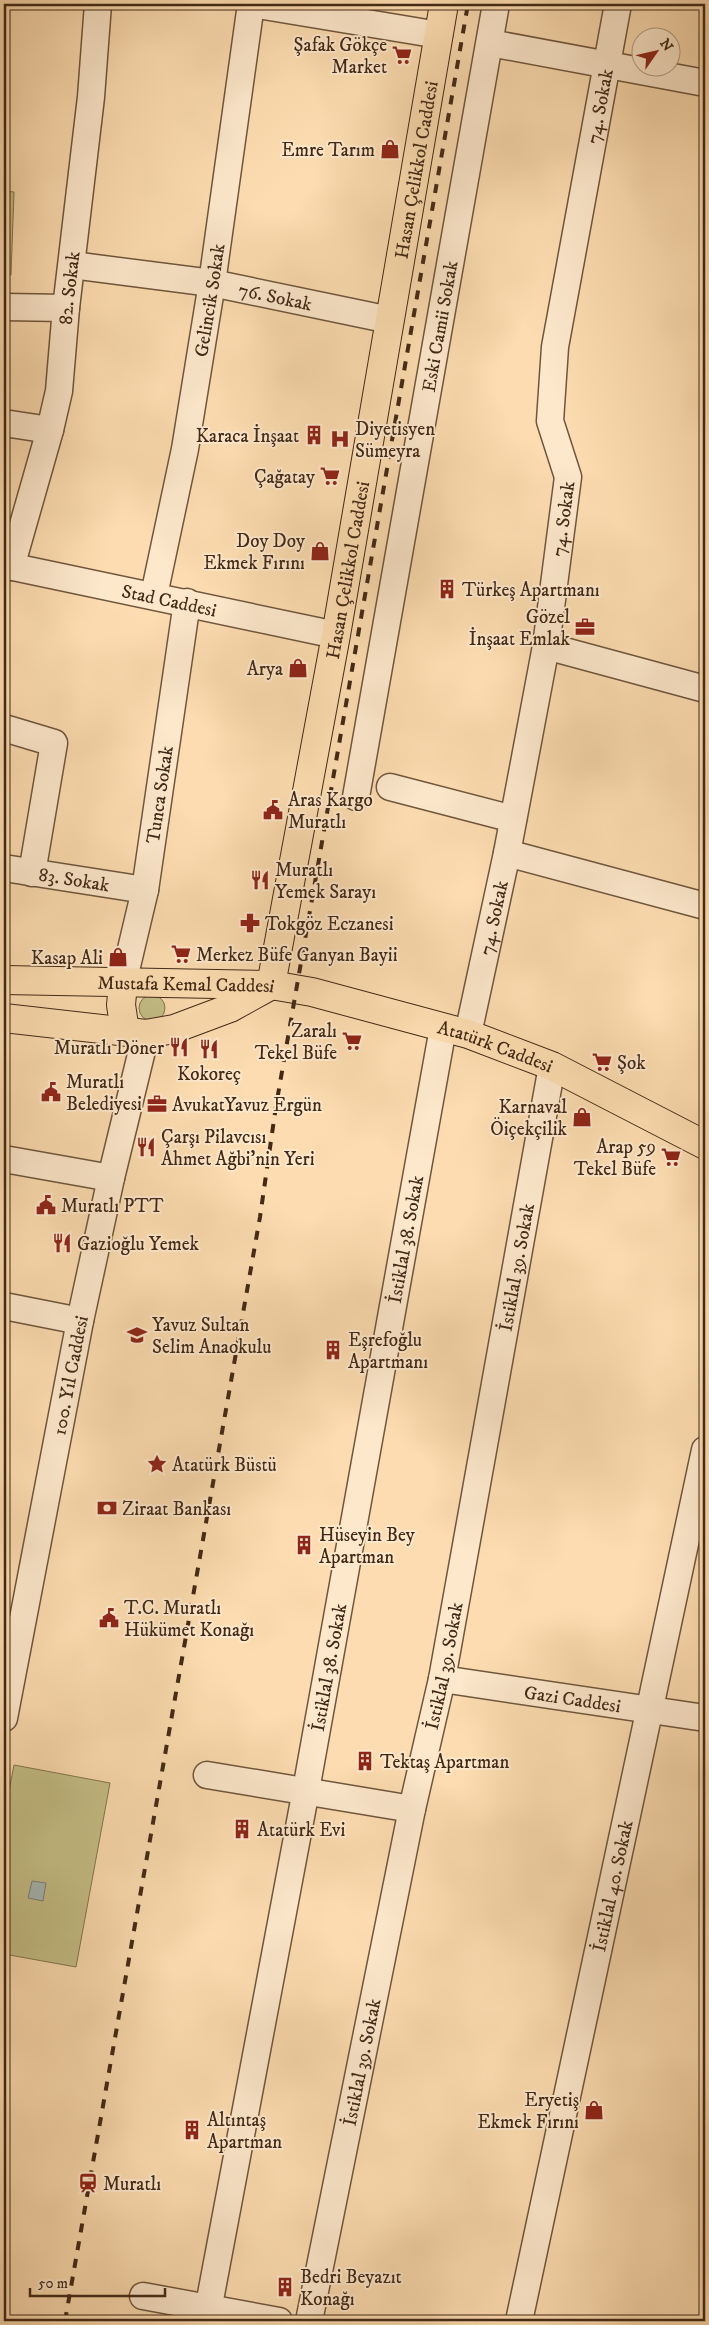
<svg xmlns="http://www.w3.org/2000/svg" width="709" height="2325" font-family="'IM FELL DW Pica',serif">
	<style>
		.green { fill: #c5bf87; stroke: #84744f }
		.water { fill: #a4b9b7; stroke: #7d7f77 }
		.lines { fill: none; stroke-linecap: round; stroke-linejoin: round }
		.minor-casing { stroke: #70563d; stroke-width: 29 }
		.major-casing { stroke: #422917; stroke-width: 30 }
		.minor { stroke: #fde8cc; stroke-width: 26 }
		.major { stroke: #fcdcb0; stroke-width: 28 }
		.rail { stroke: #422917; stroke-width: 4; stroke-dasharray: 9 9; stroke-linecap: butt }
		.labels { text-anchor: middle; stroke-width: 4; stroke-linejoin: round; paint-order: stroke }
		.poi-label { font-size: 19px; fill: #422917; stroke: #fde8cc; text-anchor: start }
		.street-label { font-size: 19px; fill: #422917; stroke: #fde8cc }
	</style>
	<rect width="100%" height="100%" fill="#fcdcb0"/>
	<filter id="stains"><feTurbulence type="fractalNoise" baseFrequency=".004" numOctaves="4"/><feColorMatrix values="0 0 0 0 .2 0 0 0 0 .09 0 0 0 0 .02 0 0 0 .5 -.17"/></filter>
	<radialGradient id="worn" r=".72"><stop offset=".6" stop-color="#630" stop-opacity="0"/><stop offset="1" stop-color="#630" stop-opacity=".3"/></radialGradient>
	<g class="green">
		<polygon points="4,191 14,192 11,275 4,275"/>
		<circle cx="152" cy="1008" r="13"/>
		<polygon points="14,1765 110,1783 76,1967 4,1954 4,1817"/>
	</g>
	<polygon class="water" points="32,1881 46,1883 43,1901 28,1898"/>
	<g class="lines">
		<defs>
			<g id="minor">
				<polyline points="252,4 439,35"/>
				<polyline points="490,43 705,83"/>
				<path id="s1" d="M72 265 212 283 390 320"/>
				<polyline points="4,307 66,308"/>
				<polyline points="4,423 50,430"/>
				<path id="s2" d="M4 565 336 635"/>
				<path id="s3" d="M11 567 50 430 59 391 66 308 91 97 98 4"/>
				<path id="s4" d="M154 595 185 449 212 283 251 4"/>
				<polyline points="546,646 705,689"/>
				<polyline points="4,728 54,743 32,873"/>
				<polyline points="390,787 513,819"/>
				<path id="s5" d="M356 797 496 4"/>
				<polyline points="507,853 705,906"/>
				<path id="s6" d="M4 868 145 890"/>
				<path id="s7" d="M123 983 145 890 187 602"/>
				<path id="s8" d="M468 1034 507 853 546 646 568 477 550 421 555 347 618 4"/>
				<polyline points="4,1159 111,1178"/>
				<polyline points="4,1306 80,1321"/>
				<path id="s9" d="M442 1679 705 1718"/>
				<path id="s10" d="M4 1718 80 1321 111 1178 146 1034"/>
				<polyline points="207,1775 412,1809"/>
				<polyline points="143,2296 279,2321"/>
				<path id="s11" d="M206 2321 306 1790 443 1028"/>
				<path id="s12" d="M309 2321 412 1809 442 1679 552 1066"/>
				<path id="s13" d="M519 2321 705 1450"/>
			</g>
			<g id="major">
				<path id="s14" d="M4 980 271 985 312 992 468 1034 552 1066 705 1145"/>
				<polyline points="123,983 121,1005 125,1031"/>
				<path id="s15" d="M271 985 336 635 444 4"/>
				<polyline points="4,1018 146,1034 174,1029 230,1008 268,987"/>
			</g>
		</defs>
		<use href="#minor" class="minor-casing"/>
		<use href="#major" class="major-casing"/>
		<use href="#minor" class="minor"/>
		<use href="#major" class="major"/>
		<polyline class="rail" points="65,2321 260,1217 276,1106 468,4"/>
	</g>
	<defs>
		<symbol id="supermarket-bare" viewBox="-9 -9 18 18"><path d="M-6-5.5h2.5l.6 2H6L4.5 2H-2.5L-4.4-4H-6ZM-1.5 3.2a1.3 1.3 0 1 0 .1 0ZM3 3.2a1.3 1.3 0 1 0 .1 0Z" fill="#8f2418" stroke="#fde8cc" stroke-width="2.5" paint-order="stroke"/></symbol>
		<symbol id="shop-bare" viewBox="-9 -9 18 18"><path d="M-5-2.5h2.3a2.7 3.5 0 0 1 5.4 0H5L5.5 6h-11ZM-1.5-2.5h3a1.5 2.3 0 0 0-3 0Z" fill="#8f2418" stroke="#fde8cc" stroke-width="2.5" paint-order="stroke"/></symbol>
		<symbol id="building-bare" viewBox="-9 -9 18 18"><path d="M-4-6H4V6H1V3H-1V6H-4ZM-2.5-4.3h1.7v1.8h-1.7ZM.8-4.3h1.7v1.8H.8ZM-2.5-1h1.7V.8h-1.7ZM.8-1h1.7V.8H.8Z" fill="#8f2418" stroke="#fde8cc" stroke-width="2.5" paint-order="stroke"/></symbol>
		<symbol id="hospital-bare" viewBox="-9 -9 18 18"><path d="M-5-5h3v3.5h4V-5h3V5h-3V1.5h-4V5h-3Z" fill="#8f2418" stroke="#fde8cc" stroke-width="2.5" paint-order="stroke"/></symbol>
		<symbol id="office-bare" viewBox="-9 -9 18 18"><path d="M-6-3h4V-5.5h4V-3h4V5H-6ZM-1-4.5V-3h2v-1.5ZM-6 0V1H6V0Z" fill="#8f2418" stroke="#fde8cc" stroke-width="2.5" paint-order="stroke"/></symbol>
		<symbol id="civic-bare" viewBox="-9 -9 18 18"><path d="M-.6-6.5H3V-4.5H.6V-3L4-1V1h2V6H-6V1h2V-1L-.6-3ZM-1.2 2.5V6h2.4V2.5Z" fill="#8f2418" stroke="#fde8cc" stroke-width="2.5" paint-order="stroke"/></symbol>
		<symbol id="restaurant-bare" viewBox="-9 -9 18 18"><path d="M-5-6h1v4h1v-4h1v4h1v-4h1v5L-1.5 .5V6h-2V.5L-5-1ZM5-6V6H3V1.5H1.5Q1.5-4 5-6Z" fill="#8f2418" stroke="#fde8cc" stroke-width="2.5" paint-order="stroke"/></symbol>
		<symbol id="pharmacy-bare" viewBox="-9 -9 18 18"><path d="M-2-6h4v4h4v4h-4v4h-4v-4h-4v-4h4Z" fill="#8f2418" stroke="#fde8cc" stroke-width="2.5" paint-order="stroke"/></symbol>
		<symbol id="school-bare" viewBox="-9 -9 18 18"><path d="M0-5L7-2L0 1L-7-2ZM-4 1L0 2.5L4 1V4Q0 6-4 4Z" fill="#8f2418" stroke="#fde8cc" stroke-width="2.5" paint-order="stroke"/></symbol>
		<symbol id="sight-bare" viewBox="-9 -9 18 18"><path d="M0-6L1.8-2.2L6-1.7L2.9 1.2L3.7 5.4L0 3.3L-3.7 5.4L-2.9 1.2L-6-1.7L-1.8-2.2Z" fill="#8f2418" stroke="#fde8cc" stroke-width="2.5" paint-order="stroke"/></symbol>
		<symbol id="bank-bare" viewBox="-9 -9 18 18"><path d="M-6-4H6V4H-6ZM0-2.3a2.3 2.3 0 1 0 0 4.6a2.3 2.3 0 1 0 0-4.6Z" fill="#8f2418" stroke="#fde8cc" stroke-width="2.5" paint-order="stroke"/></symbol>
		<symbol id="station-bare" viewBox="-9 -9 18 18"><path d="M-3-6H3Q5-6 5-4V2Q5 4 3 4L4.5 6H3L1.5 4h-3L-3 6H-4.5L-3 4Q-5 4-5 2V-4Q-5-6-3-6ZM-3.5-4v3h7v-3ZM-3.5 1v1.5H-2V1ZM2 1v1.5H3.5V1Z" fill="#8f2418" stroke="#fde8cc" stroke-width="2.5" paint-order="stroke"/></symbol>
	</defs>
	<g fill-rule="evenodd">
		<use href="#supermarket-bare" x="388" y="41" width="28" height="28"/>
		<use href="#shop-bare" x="376" y="135" width="28" height="28"/>
		<use href="#building-bare" x="300" y="421" width="28" height="28"/>
		<use href="#hospital-bare" x="326" y="425" width="28" height="28"/>
		<use href="#supermarket-bare" x="316" y="462" width="28" height="28"/>
		<use href="#shop-bare" x="306" y="537" width="28" height="28"/>
		<use href="#building-bare" x="433" y="575" width="28" height="28"/>
		<use href="#office-bare" x="571" y="613" width="28" height="28"/>
		<use href="#shop-bare" x="284" y="654" width="28" height="28"/>
		<use href="#civic-bare" x="259" y="796" width="28" height="28"/>
		<use href="#restaurant-bare" x="246" y="866" width="28" height="28"/>
		<use href="#pharmacy-bare" x="236" y="909" width="28" height="28"/>
		<use href="#supermarket-bare" x="167" y="940" width="28" height="28"/>
		<use href="#shop-bare" x="104" y="943" width="28" height="28"/>
		<use href="#supermarket-bare" x="338" y="1027" width="28" height="28"/>
		<use href="#restaurant-bare" x="165" y="1033" width="28" height="28"/>
		<use href="#restaurant-bare" x="195" y="1035" width="28" height="28"/>
		<use href="#supermarket-bare" x="588" y="1048" width="28" height="28"/>
		<use href="#civic-bare" x="37" y="1078" width="28" height="28"/>
		<use href="#office-bare" x="143" y="1090" width="28" height="28"/>
		<use href="#shop-bare" x="568" y="1103" width="28" height="28"/>
		<use href="#restaurant-bare" x="132" y="1133" width="28" height="28"/>
		<use href="#supermarket-bare" x="657" y="1143" width="28" height="28"/>
		<use href="#civic-bare" x="32" y="1191" width="28" height="28"/>
		<use href="#restaurant-bare" x="48" y="1229" width="28" height="28"/>
		<use href="#school-bare" x="123" y="1321" width="28" height="28"/>
		<use href="#building-bare" x="319" y="1336" width="28" height="28"/>
		<use href="#sight-bare" x="143" y="1450" width="28" height="28"/>
		<use href="#bank-bare" x="93" y="1494" width="28" height="28"/>
		<use href="#building-bare" x="290" y="1531" width="28" height="28"/>
		<use href="#civic-bare" x="95" y="1604" width="28" height="28"/>
		<use href="#building-bare" x="351" y="1747" width="28" height="28"/>
		<use href="#building-bare" x="228" y="1815" width="28" height="28"/>
		<use href="#shop-bare" x="580" y="2096" width="28" height="28"/>
		<use href="#building-bare" x="178" y="2116" width="28" height="28"/>
		<use href="#station-bare" x="74" y="2169" width="28" height="28"/>
		<use href="#building-bare" x="271" y="2273" width="28" height="28"/>
	</g>
	<g class="labels">
		<g class="poi-label">
			<text x="387" y="51" text-anchor="end">Şafak Gökçe<tspan x="387" dy="22">Market</tspan></text>
			<text x="375" y="156" text-anchor="end">Emre Tarım</text>
			<text x="355" y="435">Diyetisyen<tspan x="355" dy="22">Sümeyra</tspan></text>
			<text x="299" y="442" text-anchor="end">Karaca İnşaat</text>
			<text x="315" y="483" text-anchor="end">Çağatay</text>
			<text x="305" y="547" text-anchor="end">Doy Doy<tspan x="305" dy="22">Ekmek Fırını</tspan></text>
			<text x="462" y="596">Türkeş Apartmanı</text>
			<text x="570" y="623" text-anchor="end">Gözel<tspan x="570" dy="22">İnşaat Emlak</tspan></text>
			<text x="283" y="675" text-anchor="end">Arya</text>
			<text x="288" y="806">Aras Kargo<tspan x="288" dy="22">Muratlı</tspan></text>
			<text x="275" y="876">Muratlı<tspan x="275" dy="22">Yemek Sarayı</tspan></text>
			<text x="265" y="930">Tokgöz Eczanesi</text>
			<text x="196" y="961">Merkez Büfe Ganyan Bayii</text>
			<text x="103" y="964" text-anchor="end">Kasap Ali</text>
			<text x="337" y="1037" text-anchor="end">Zaralı<tspan x="337" dy="22">Tekel Büfe</tspan></text>
			<text x="164" y="1054" text-anchor="end">Muratlı Döner</text>
			<text x="617" y="1069">Şok</text>
			<text x="209" y="1080" text-anchor="middle">Kokoreç</text>
			<text x="66" y="1088">Muratlı<tspan x="66" dy="22">Belediyesi</tspan></text>
			<text x="172" y="1111">AvukatYavuz Ergün</text>
			<text x="567" y="1113" text-anchor="end">Karnaval<tspan x="567" dy="22">Öiçekçilik</tspan></text>
			<text x="161" y="1143">Çarşı Pilavcısı<tspan x="161" dy="22">Ahmet Ağbi'nin Yeri</tspan></text>
			<text x="656" y="1153" text-anchor="end">Arap 59<tspan x="656" dy="22">Tekel Büfe</tspan></text>
			<text x="61" y="1212">Muratlı PTT</text>
			<text x="77" y="1250">Gazioğlu Yemek</text>
			<text x="152" y="1331">Yavuz Sultan<tspan x="152" dy="22">Selim Anaokulu</tspan></text>
			<text x="348" y="1346">Eşrefoğlu<tspan x="348" dy="22">Apartmanı</tspan></text>
			<text x="172" y="1471">Atatürk Büstü</text>
			<text x="122" y="1515">Ziraat Bankası</text>
			<text x="319" y="1541">Hüseyin Bey<tspan x="319" dy="22">Apartman</tspan></text>
			<text x="124" y="1614">T.C. Muratlı<tspan x="124" dy="22">Hükümet Konağı</tspan></text>
			<text x="380" y="1768">Tektaş Apartman</text>
			<text x="257" y="1836">Atatürk Evi</text>
			<text x="579" y="2106" text-anchor="end">Eryetiş<tspan x="579" dy="22">Ekmek Fırını</tspan></text>
			<text x="207" y="2126">Altıntaş<tspan x="207" dy="22">Apartman</tspan></text>
			<text x="103" y="2190">Muratlı</text>
			<text x="300" y="2283">Bedri Beyazıt<tspan x="300" dy="22">Konağı</tspan></text>
		</g>
		<g class="street-label">
			<text dy="7" stroke="none"><textPath href="#s8" startOffset="944">74. Sokak</textPath></text>
			<text dy="7" stroke="none"><textPath href="#s15" startOffset="828">Hasan Çelikkol Caddesi</textPath></text>
			<text dy="7" stroke="none"><textPath href="#s3" startOffset="286">82. Sokak</textPath></text>
			<text dy="7" stroke="none"><textPath href="#s1" startOffset="206">76. Sokak</textPath></text>
			<text dy="7" stroke="none"><textPath href="#s4" startOffset="300">Gelincik Sokak</textPath></text>
			<text dy="7" stroke="none"><textPath href="#s5" startOffset="478">Eski Camii Sokak</textPath></text>
			<text dy="7" stroke="none"><textPath href="#s8" startOffset="524">74. Sokak</textPath></text>
			<text dy="7" stroke="none"><textPath href="#s15" startOffset="422">Hasan Çelikkol Caddesi</textPath></text>
			<text dy="7" stroke="none"><textPath href="#s2" startOffset="169">Stad Caddesi</textPath></text>
			<text dy="7" stroke="none"><textPath href="#s7" startOffset="192">Tunca Sokak</textPath></text>
			<text dy="7" stroke="none"><textPath href="#s6" startOffset="71">83. Sokak</textPath></text>
			<text dy="7" stroke="none"><textPath href="#s8" startOffset="119">74. Sokak</textPath></text>
			<text dy="7" stroke="none"><textPath href="#s14" startOffset="182">Mustafa Kemal Caddesi</textPath></text>
			<text dy="7" stroke="none"><textPath href="#s14" startOffset="500">Atatürk Caddesi</textPath></text>
			<text dy="7" stroke="none"><textPath href="#s11" startOffset="1100">İstiklal 38. Sokak</textPath></text>
			<text dy="7" stroke="none"><textPath href="#s12" startOffset="1074">İstiklal 39. Sokak</textPath></text>
			<text dy="7" stroke="none"><textPath href="#s10" startOffset="349">100. Yıl Caddesi</textPath></text>
			<text dy="7" stroke="none"><textPath href="#s12" startOffset="669">İstiklal 39. Sokak</textPath></text>
			<text dy="7" stroke="none"><textPath href="#s11" startOffset="665">İstiklal 38. Sokak</textPath></text>
			<text dy="7" stroke="none"><textPath href="#s9" startOffset="132">Gazi Caddesi</textPath></text>
			<text dy="7" stroke="none"><textPath href="#s13" startOffset="445">İstiklal 40. Sokak</textPath></text>
			<text dy="7" stroke="none"><textPath href="#s12" startOffset="264">İstiklal 39. Sokak</textPath></text>
		</g>
	</g>
	<rect width="709" height="2325" fill="none" stroke="#fcdcb0" stroke-width="20"/>
	<rect x="5" y="5" width="699" height="2315" fill="none" stroke="#422917" stroke-width="2.5"/>
	<rect x="10" y="10" width="689" height="2305" fill="none" stroke="#422917"/>
	<g transform="translate(656 52) rotate(56)"><circle r="24" fill="#fde8cc" stroke="#b29c84"/>
	<path d="M0-4L9 19L0 12L-9 19Z" fill="#8f2418"/>
	<text y="-8" font-size="14" font-weight="bold" text-anchor="middle" fill="#422917">N</text>
	</g>
	<path d="M30 2288v8h135v-8" fill="none" stroke="#422917" stroke-width="2.5"/>
	<text x="38" y="2288" font-size="15" fill="#422917" stroke="#fde8cc" stroke-width="4" paint-order="stroke">50 m</text>
	<rect width="100%" height="100%" filter="url(#stains)"/>
	<rect width="100%" height="100%" fill="url(#worn)"/>
</svg>
